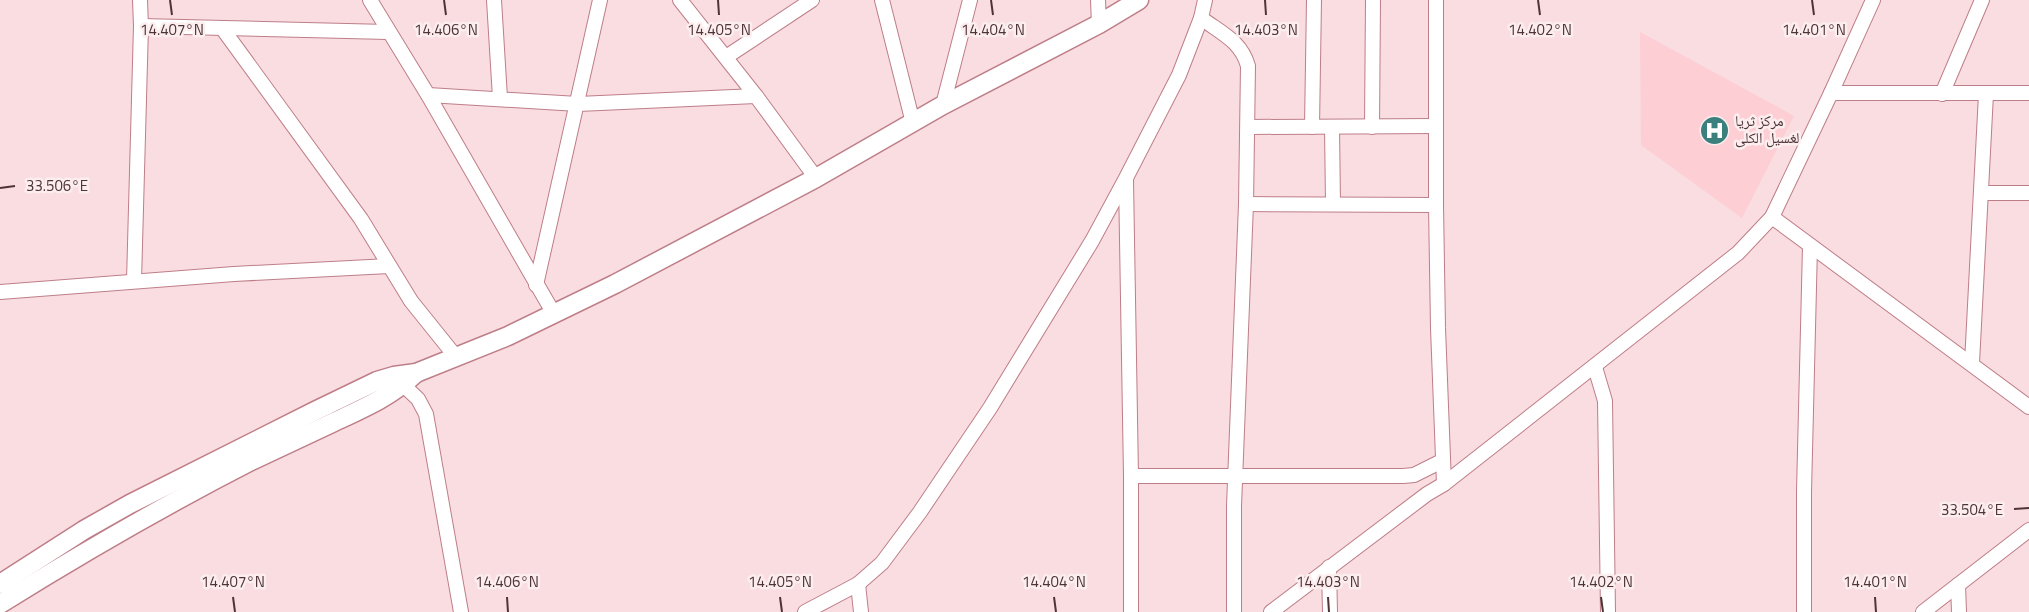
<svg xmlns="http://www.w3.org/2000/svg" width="2029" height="612" font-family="'Titillium Web','Noto Naskh Arabic',sans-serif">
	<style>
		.built { fill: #fdced4 }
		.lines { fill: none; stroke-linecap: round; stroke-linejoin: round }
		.minor-casing { stroke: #be7e88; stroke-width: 16 }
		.tertiary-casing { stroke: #be7e88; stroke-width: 21 }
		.minor { stroke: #fff; stroke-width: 14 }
		.tertiary { stroke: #fff; stroke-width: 18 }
		.ticks { fill: none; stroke: #4e3337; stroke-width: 2 }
		.labels { text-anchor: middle; stroke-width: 5; stroke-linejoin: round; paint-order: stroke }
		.poi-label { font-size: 15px; fill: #4e3337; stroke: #fceeef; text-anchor: start }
		.ticks-label { font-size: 15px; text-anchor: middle; fill: #4e3337; stroke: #fceeef; stroke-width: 5; stroke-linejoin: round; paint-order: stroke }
	</style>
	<rect width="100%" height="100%" fill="#f9dde0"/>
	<polygon class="built" points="1640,32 1794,116 1742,218 1641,145"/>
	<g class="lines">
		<defs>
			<g id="minor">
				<polyline points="370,0 428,95 554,314"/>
				<polyline points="494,0 500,98"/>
				<polyline points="680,0 756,96 816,178"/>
				<polyline points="882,0 913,123"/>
				<polyline points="1098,0 1099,24"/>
				<polyline points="1436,0 1436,205 1438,328 1444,484"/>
				<path d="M1201 18C1221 33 1241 41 1248 66L1246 204 1234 506V612"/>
				<polyline points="141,26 388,32"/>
				<polyline points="222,28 361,219 411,301 456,357"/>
				<polyline points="726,57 812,0"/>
				<polyline points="1831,93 2029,93"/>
				<polyline points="1942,94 1982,0"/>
				<polyline points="428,95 578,104 756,96"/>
				<polyline points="943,105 970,0"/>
				<polyline points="1248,127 1435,126"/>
				<polyline points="1312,127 1314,0"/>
				<polyline points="1332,127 1333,204"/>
				<polyline points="1372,127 1373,0"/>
				<polyline points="1126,180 1131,476 1131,612"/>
				<polyline points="1981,193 2029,193"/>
				<polyline points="1246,204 1436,205"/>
				<polyline points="1772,217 2029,407"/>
				<polyline points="134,281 141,26 140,0"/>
				<polyline points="536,285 600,0"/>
				<polyline points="0,292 234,274 389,266"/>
				<polyline points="1972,363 1986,94"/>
				<polyline points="1595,367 1605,401 1608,612"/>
				<polyline points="397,379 418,399 426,414 461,612"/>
				<polyline points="1131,476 1403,476 1414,475 1442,461"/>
				<polyline points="1329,567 1330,612"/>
				<polyline points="858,584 861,612"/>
				<polyline points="1958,585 1959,612"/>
				<polyline points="805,612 858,584 882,563 920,512 990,408 1092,241 1126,178 1179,75 1201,18 1205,0"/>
				<polyline points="1271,612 1427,494 1444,484 1738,253 1772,217 1831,93 1873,0"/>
				<polyline points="1804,612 1804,492 1810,246"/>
				<polyline points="1923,612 2029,530"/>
			</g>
			<g id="tertiary">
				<polyline points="0,584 84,530 130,504 315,411 377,381 394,376 416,373 508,336 615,284 816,178 943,105 1099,24 1139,0"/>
				<path d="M0 604C82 553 165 505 251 461 279 448 306 435 334 422 364 408 392 396 416 373"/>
			</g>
		</defs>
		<use href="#minor" class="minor-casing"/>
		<use href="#tertiary" class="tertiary-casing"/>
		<use href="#minor" class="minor"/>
		<use href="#tertiary" class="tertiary"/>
	</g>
	<path class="ticks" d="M170 0 172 15M444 0 446 15M718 0 719 15M991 0 993 15M1265 0 1266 15M1538 0 1540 15M1812 0 1814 15M0 188 15 186M2014 509 2029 508M233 597 235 612M507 597 508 612M780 597 782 612M1054 597 1056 612M1328 597 1329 612M1601 597 1603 612M1875 597 1876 612"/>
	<defs>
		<symbol id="hospital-disc" viewBox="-11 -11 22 22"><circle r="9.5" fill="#3a817d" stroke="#fceeef"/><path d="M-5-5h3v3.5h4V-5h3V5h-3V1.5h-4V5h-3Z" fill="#fff"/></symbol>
	</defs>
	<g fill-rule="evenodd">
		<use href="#hospital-disc" x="1698" y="114" width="33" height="33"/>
	</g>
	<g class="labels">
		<g class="poi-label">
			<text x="1735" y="126">مركز ثريا<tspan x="1735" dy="17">لغسيل الكلى</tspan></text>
		</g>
	</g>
	<g class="ticks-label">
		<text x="172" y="35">14.407°N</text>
		<text x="446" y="35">14.406°N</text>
		<text x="719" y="35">14.405°N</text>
		<text x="993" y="35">14.404°N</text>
		<text x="1266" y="35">14.403°N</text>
		<text x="1540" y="35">14.402°N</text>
		<text x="1814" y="35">14.401°N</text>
		<text x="57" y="191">33.506°E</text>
		<text x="1972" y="515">33.504°E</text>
		<text x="233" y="587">14.407°N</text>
		<text x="507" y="587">14.406°N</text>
		<text x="780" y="587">14.405°N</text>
		<text x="1054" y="587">14.404°N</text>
		<text x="1328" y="587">14.403°N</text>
		<text x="1601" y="587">14.402°N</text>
		<text x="1875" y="587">14.401°N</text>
	</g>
</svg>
